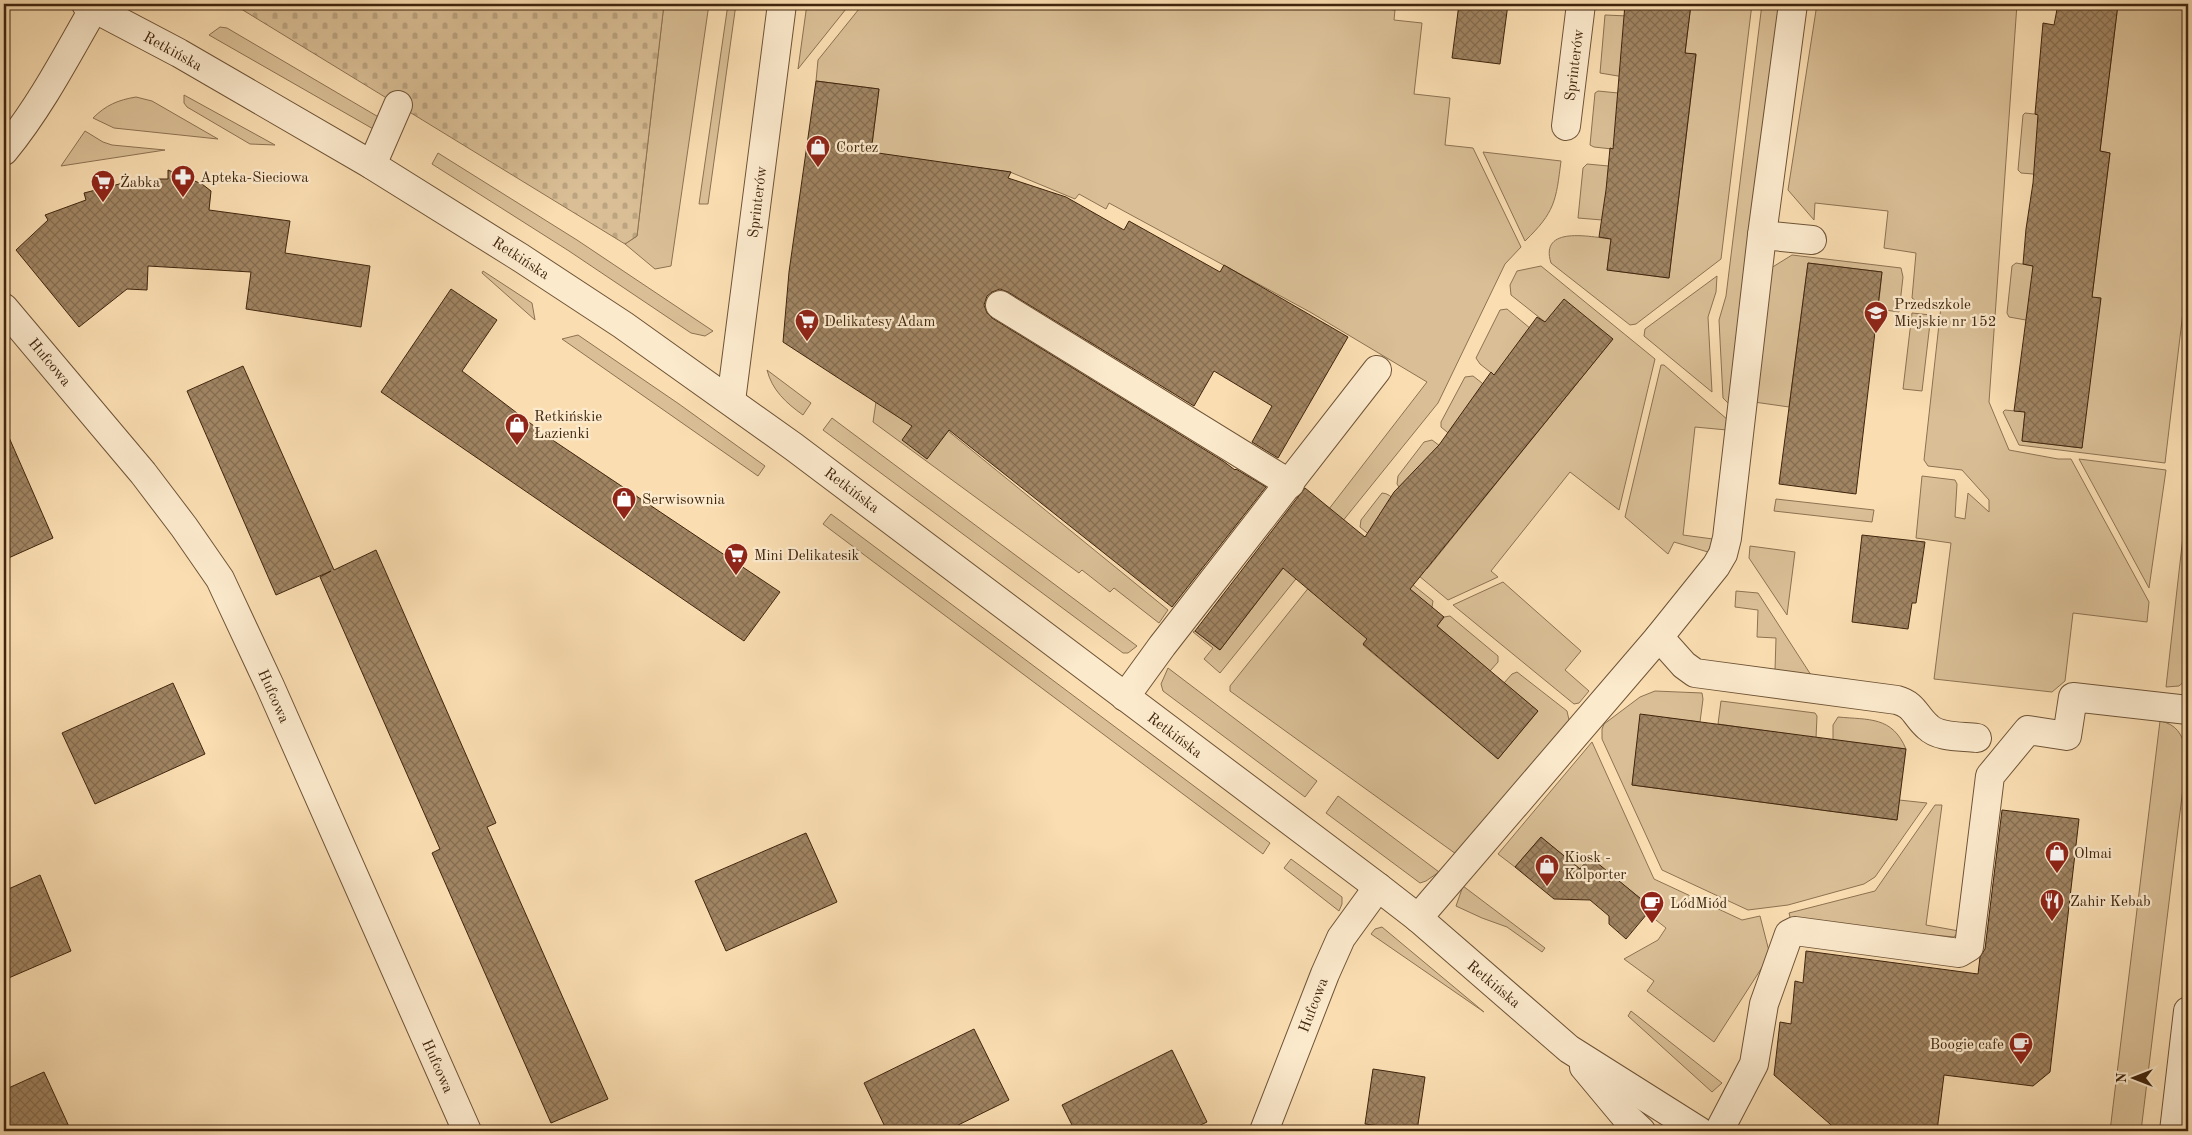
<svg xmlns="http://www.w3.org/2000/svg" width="2192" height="1135" font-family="'Old Standard TT',serif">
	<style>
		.green { fill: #dabf96; stroke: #8d7252 }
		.cemetery { fill: url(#cemetery-stones); stroke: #8d7252 }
		.building { fill: url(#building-cross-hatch); stroke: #40250d }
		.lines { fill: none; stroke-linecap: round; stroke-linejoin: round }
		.minor-casing { stroke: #6e5336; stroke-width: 30 }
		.minor { stroke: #fceacd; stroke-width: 28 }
		.labels { text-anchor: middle; stroke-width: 4.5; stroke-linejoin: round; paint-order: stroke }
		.street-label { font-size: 15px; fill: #40250d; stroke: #fceacd }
		.poi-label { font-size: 15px; fill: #40250d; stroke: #fceacd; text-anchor: start }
	</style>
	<defs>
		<pattern id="cemetery-stones" width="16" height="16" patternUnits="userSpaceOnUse" patternTransform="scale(1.25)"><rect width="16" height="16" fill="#dabf96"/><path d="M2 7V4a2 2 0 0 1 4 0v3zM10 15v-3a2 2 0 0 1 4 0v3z" fill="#bca480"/></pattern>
		<pattern id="building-cross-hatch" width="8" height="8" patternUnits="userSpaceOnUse" patternTransform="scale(1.25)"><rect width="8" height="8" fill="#a18563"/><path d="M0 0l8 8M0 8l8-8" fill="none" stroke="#856d50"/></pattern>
	</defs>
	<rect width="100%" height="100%" fill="#fadeb2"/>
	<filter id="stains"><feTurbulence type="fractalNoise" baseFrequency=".004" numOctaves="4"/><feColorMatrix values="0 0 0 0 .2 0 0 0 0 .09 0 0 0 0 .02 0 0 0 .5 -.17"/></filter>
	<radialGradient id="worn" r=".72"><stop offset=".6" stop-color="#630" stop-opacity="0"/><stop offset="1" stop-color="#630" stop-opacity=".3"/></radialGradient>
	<g class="green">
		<polygon points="664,4 709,4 671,266 655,269 625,244 637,236"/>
		<polygon points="728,4 736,4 708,204 699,204"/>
		<polygon points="807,4 850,4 798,69"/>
		<polygon points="863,4 1344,4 1395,10 1394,20 1422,23 1414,94 1450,98 1445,145 1473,148 1521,247 1505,264 1438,403 1220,673 1204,659 1213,648 1193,632 1195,631 1220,650 1427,382 1310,312 1109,203 1106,209 1079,194 1075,199 1010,172 871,153 879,89 816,81 818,60"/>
		<path d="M1691 4H1752L1721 259 1636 324 1630 325 1551 263C1539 225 1591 237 1611 239L1607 270 1669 278 1696 55 1685 53Z"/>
		<polygon points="1762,4 1779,4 1731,403 1729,404 1723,398 1719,320 1726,296"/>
		<polygon points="1817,4 2017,4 1989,402 2009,450 2058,459 2071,459 2149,602 2147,622 2073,613 2065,681 2052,692 1934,679 1951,543 1916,538 1922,476 1955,480 1957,484 1955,517 1965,519 1968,493 1989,512 1989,500 1962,470 1928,466 1924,460 1941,306 1919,303 1912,298 1916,253 1884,248 1888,211 1815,203 1814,220 1788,190"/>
		<polygon points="2118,4 2188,4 2188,270 2165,463 2019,445 2003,412 2005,410 2025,412 2022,441 2082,448 2092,297 2110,153 2100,151"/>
		<polygon points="1605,15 1628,16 1630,78 1600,73"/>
		<polygon points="220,27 227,28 387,122 382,134 209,35"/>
		<polygon points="1598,91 1628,94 1621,150 1594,147 1590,145 1595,93"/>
		<polygon points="184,95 275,145 250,144 187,107 184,103"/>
		<path d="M136 97 152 101 218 139 114 128 93 118C106 105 118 100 136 97Z"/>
		<polygon points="2025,113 2043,115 2045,175 2021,173 2018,170 2023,115"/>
		<polygon points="85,131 103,142 112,145 165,150 61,166"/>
		<path d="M1483 152 1561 161C1556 201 1555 212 1525 241Z"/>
		<polygon points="438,153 577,240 713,331 705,336 691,333 569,251 432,164"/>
		<polygon points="1587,164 1619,167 1602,220 1578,218 1583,168"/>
		<polygon points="1792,255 1901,268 1903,277 1899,312 1878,309 1882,272 1808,263 1789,407 1754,402 1771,268"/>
		<polygon points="2016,263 2033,266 2037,322 2009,317 2007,313 2012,266"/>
		<path d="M1541 266 1655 359 1619 510 1570 472 1491 571 1498 577 1448 600 1360 527 1361 520 1382 493C1403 493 1418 552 1427 569L1612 340 1545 322 1511 295 1510 285 1517 271Z"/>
		<polygon points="483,271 532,303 535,320 482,273"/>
		<polygon points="1717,276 1716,292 1708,317 1712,392 1644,336 1645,329"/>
		<polygon points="1507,309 1537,334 1499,379 1480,364 1476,358 1500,310"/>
		<polygon points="1912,313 1931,315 1922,391 1903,389"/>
		<polygon points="578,335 679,404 765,466 758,476 562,339"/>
		<polygon points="1661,365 1664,365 1728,420 1727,430 1695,427 1683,535 1713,539 1708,552 1674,542 1668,554 1625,517"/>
		<path d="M767 370 811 403 803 415C786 403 772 390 767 370Z"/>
		<polygon points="1473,376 1491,390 1453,437 1441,427 1441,422 1465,377"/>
		<polygon points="888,382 1168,610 1159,623 1114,588 1110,592 1082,570 1079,573 873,422 876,402"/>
		<polygon points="832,418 1137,646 1128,653 1123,653 823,430"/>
		<polygon points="1432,440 1444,449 1399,487 1397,484 1398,476 1424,442"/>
		<polygon points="2079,459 2166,470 2149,588"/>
		<polygon points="2188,492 2188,678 2179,686 2166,687"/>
		<polygon points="1776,499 1874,510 1872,522 1774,511"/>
		<polygon points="831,514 1270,843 1263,854 823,524"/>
		<polygon points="1346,541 1352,563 1321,600 1348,623 1387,564 1433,601 1432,607 1424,616 1402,597 1363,645 1498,759 1538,711 1504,683 1512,674 1517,672 1567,711 1569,720 1456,854 1230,691 1230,686"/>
		<polygon points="1750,546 1795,552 1787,615 1749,558"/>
		<polygon points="1503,582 1581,651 1565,670 1589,691 1579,703 1574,704 1453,605"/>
		<polygon points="1736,591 1758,593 1811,675 1775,670 1776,638 1757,637 1758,610 1735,607"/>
		<polygon points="1450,616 1498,656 1498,662 1490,671 1437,626 1444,617"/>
		<polygon points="1168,668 1317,781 1305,797 1163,691 1161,684"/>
		<polygon points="1655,691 1702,693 1703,699 1700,722 1641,715 1632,785 1897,820 1899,800 1927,803 1875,877 1864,884 1788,905 1748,910 1662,870 1602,739 1602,729 1604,724 1640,697"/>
		<polygon points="1721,701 1815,713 1817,716 1816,738 1718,724"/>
		<path d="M1838 717C1869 720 1892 716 1906 749L1833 740V725Z"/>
		<path d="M2160 721C2192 727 2186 763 2183 788L2141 1131H2110Z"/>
		<polygon points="1592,742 1654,879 1742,920 1760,916 1770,955 1714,1042 1647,991 1654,981 1624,959 1658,940 1666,928 1647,913 1652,908 1590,858 1580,869 1541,837 1515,867 1498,854"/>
		<polygon points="1338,796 1439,872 1426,881 1420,883 1326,813"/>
		<polygon points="1935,805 1942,805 1926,925 1959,931 1954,937 1791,921 1789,913 1875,891"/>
		<polygon points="1291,859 1342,897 1342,904 1339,911 1284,868"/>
		<polygon points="1463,886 1545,948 1542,952 1507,927 1482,918 1456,906"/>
		<polygon points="1382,927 1484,1012 1371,934 1375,929"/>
		<polygon points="1631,1011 1722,1083 1712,1092 1628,1016"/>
	</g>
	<polygon class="cemetery" points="233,4 664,4 637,236 625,244"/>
	<g class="building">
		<polygon points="1459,4 1508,4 1500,64 1452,58"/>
		<polygon points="1625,4 1691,4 1685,53 1696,54 1669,278 1607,270 1611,239 1599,237 1606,190 1610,148 1613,149"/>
		<polygon points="2058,4 2118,4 2100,151 2110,153 2092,297 2101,298 2082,448 2022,441 2025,412 2014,411 2033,266 2023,264 2026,229 2033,183 2038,115 2035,114 2043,23 2054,25"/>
		<polygon points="816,81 879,89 871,152 1011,172 1008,178 1066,197 1124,230 1129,221 1220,272 1224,265 1348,337 1278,458 1252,442 1272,406 1214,371 1194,406 1008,292 1000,289 992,292 987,296 984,305 987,313 992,318 1223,461 1235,470 1236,469 1266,487 1172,607 949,430 927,459 902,440 912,426 783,342 789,272"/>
		<polygon points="168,170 202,184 211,191 209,210 290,221 285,253 370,266 361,327 246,309 251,272 148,266 147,290 127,289 79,327 16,250 48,220 45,215 86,200 84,193 139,179 168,179"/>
		<polygon points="1808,263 1882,272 1856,494 1779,484"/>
		<polygon points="451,289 497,320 462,371 551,439 780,592 744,641 381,392"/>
		<polygon points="1564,299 1613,339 1410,589 1444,617 1437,626 1538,711 1498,759 1363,644 1367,639 1283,568 1220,650 1195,631 1305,488 1365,537 1394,492 1439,445 1491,372 1494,375 1537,317 1545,322"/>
		<polygon points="243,366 334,570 376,550 496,823 487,827 608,1099 551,1123 432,853 440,849 320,577 331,571 276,595 187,391"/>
		<polygon points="4,426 53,538 4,560"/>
		<polygon points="1862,535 1925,542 1916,603 1912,603 1908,629 1852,622"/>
		<polygon points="173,683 205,754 95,804 62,733"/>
		<polygon points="1640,714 1906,749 1897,820 1632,785"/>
		<polygon points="2002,810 2079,819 2050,1072 2033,1086 1944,1075 1937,1131 1838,1131 1774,1075 1780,1022 1791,1024 1795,981 1803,983 1806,951 1978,974 1980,957 1985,949"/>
		<polygon points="806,833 837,902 726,951 695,881"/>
		<polygon points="1541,837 1580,869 1590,857 1652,908 1626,939 1609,924 1609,916 1590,900 1554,899 1515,867"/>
		<polygon points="40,875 71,951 4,980 4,891"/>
		<polygon points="974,1029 1009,1100 946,1131 887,1131 864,1083"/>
		<polygon points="1172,1050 1207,1122 1188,1131 1075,1131 1062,1105"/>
		<polygon points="1373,1069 1425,1077 1417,1131 1365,1124"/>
		<polygon points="44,1072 71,1131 4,1131 4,1090"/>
	</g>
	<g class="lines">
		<defs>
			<g id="minor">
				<polyline points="86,4 179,53 372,165 521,258 623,325 794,447 1378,887 1418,918 1569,1049 1699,1131"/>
				<polyline points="1566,126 1581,4"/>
				<path d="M4 151C40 107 66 57 94 8"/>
				<polyline points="372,165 398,105"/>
				<polyline points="1762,235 1812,240"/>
				<polyline points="1000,305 1290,484"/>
				<polyline points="4,308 143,473 184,527 220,579 270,686 467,1131"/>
				<polyline points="731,401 782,4"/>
				<polyline points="1659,637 1716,566 1723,554 1727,538 1762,235 1793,4"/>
				<polyline points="1125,697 1162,646 1377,370"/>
				<path d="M1418 918 1659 637 1684 665 1695 673 1897 700C1915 705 1915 716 1928 727 1939 738 1962 736 1977 738"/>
				<polyline points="1584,1067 1624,1115 1641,1131"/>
				<polyline points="1264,1131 1325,974 1341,938 1378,887"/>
				<polyline points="1719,1131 1754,1064 1764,1004 1789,934 1795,931 1959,953 1969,947 1990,776 2028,730 2067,736 2073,697 2188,710"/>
				<polyline points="2174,1131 2188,1011"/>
			</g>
		</defs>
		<use href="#minor" class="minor-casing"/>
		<use href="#minor" class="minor"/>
	</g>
	<defs>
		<symbol id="shop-pin" viewBox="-11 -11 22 30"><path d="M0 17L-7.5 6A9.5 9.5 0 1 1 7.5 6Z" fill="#8f2418" stroke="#fceacd"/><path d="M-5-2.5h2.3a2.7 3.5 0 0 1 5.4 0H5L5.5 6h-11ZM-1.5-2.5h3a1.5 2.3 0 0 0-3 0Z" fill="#fff"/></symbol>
		<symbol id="pharmacy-pin" viewBox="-11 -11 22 30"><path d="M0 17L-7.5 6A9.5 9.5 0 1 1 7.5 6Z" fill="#8f2418" stroke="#fceacd"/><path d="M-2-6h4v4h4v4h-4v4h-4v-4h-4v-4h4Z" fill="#fff"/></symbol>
		<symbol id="supermarket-pin" viewBox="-11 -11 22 30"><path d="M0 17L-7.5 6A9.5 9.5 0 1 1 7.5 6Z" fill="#8f2418" stroke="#fceacd"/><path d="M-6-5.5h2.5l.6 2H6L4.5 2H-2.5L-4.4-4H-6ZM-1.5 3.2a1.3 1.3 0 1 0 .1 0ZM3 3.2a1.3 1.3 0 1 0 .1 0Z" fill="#fff"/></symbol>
		<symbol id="school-pin" viewBox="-11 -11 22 30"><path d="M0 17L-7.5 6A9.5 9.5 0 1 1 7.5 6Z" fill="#8f2418" stroke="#fceacd"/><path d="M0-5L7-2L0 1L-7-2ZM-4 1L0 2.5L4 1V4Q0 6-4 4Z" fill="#fff"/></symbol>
		<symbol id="restaurant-pin" viewBox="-11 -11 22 30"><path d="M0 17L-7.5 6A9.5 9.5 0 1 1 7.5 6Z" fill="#8f2418" stroke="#fceacd"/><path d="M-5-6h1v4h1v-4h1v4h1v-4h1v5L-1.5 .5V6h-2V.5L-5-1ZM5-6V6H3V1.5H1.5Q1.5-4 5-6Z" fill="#fff"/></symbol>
		<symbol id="cafe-pin" viewBox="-11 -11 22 30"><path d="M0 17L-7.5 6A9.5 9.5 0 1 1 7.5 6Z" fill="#8f2418" stroke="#fceacd"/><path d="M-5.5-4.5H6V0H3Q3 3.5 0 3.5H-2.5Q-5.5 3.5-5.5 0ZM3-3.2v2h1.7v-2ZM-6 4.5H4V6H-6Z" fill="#fff"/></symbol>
	</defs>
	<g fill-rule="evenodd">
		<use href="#shop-pin" x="804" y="133" width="28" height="38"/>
		<use href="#pharmacy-pin" x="169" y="163" width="28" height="38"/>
		<use href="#supermarket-pin" x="89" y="168" width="28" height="38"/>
		<use href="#school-pin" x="1862" y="299" width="28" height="38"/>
		<use href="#supermarket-pin" x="793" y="307" width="28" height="38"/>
		<use href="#shop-pin" x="503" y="411" width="28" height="38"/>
		<use href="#shop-pin" x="610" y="485" width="28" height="38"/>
		<use href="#supermarket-pin" x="722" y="541" width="28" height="38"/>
		<use href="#shop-pin" x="2043" y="839" width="28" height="38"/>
		<use href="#shop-pin" x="1533" y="852" width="28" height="38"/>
		<use href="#restaurant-pin" x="2038" y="887" width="28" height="38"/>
		<use href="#cafe-pin" x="1638" y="889" width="28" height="38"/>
		<use href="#cafe-pin" x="2007" y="1030" width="28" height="38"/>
	</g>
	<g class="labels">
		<g class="street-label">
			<text transform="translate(173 51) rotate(29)" y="5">Retkińska</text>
			<text transform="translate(1574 65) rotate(-83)" y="5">Sprinterów</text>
			<text transform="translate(757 202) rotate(-83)" y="5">Sprinterów</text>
			<text transform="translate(521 258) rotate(33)" y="5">Retkińska</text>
			<text transform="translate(50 362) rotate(50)" y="5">Hufcowa</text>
			<text transform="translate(852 490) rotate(37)" y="5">Retkińska</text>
			<text transform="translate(274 696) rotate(66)" y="5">Hufcowa</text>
			<text transform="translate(1175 735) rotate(37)" y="5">Retkińska</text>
			<text transform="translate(1494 984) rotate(40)" y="5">Retkińska</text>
			<text transform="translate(1313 1005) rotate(-69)" y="5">Hufcowa</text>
			<text transform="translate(438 1066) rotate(66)" y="5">Hufcowa</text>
		</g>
		<g class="poi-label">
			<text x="836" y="152">Cortez</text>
			<text x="200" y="182">Apteka-Sieciowa</text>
			<text x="120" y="187">Żabka</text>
			<text x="1894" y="309">Przedszkole<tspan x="1894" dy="17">Miejskie nr 152</tspan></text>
			<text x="824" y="326">Delikatesy Adam</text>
			<text x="534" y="421">Retkińskie<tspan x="534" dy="17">Łazienki</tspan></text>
			<text x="642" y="504">Serwisownia</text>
			<text x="754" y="560">Mini Delikatesik</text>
			<text x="2074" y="858">Olmai</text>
			<text x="1564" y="862">Kiosk -<tspan x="1564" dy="17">Kolporter</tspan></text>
			<text x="2070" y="906">Zahir Kebab</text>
			<text x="1670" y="908">LódMiód</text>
			<text x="2004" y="1049" text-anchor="end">Boogie cafe</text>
		</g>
	</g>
	<rect width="2192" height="1135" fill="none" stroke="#fadeb2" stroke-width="20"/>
	<rect x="5" y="5" width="2182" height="1125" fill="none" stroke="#40250d" stroke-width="2.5"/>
	<rect x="10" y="10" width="2172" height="1115" fill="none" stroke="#40250d"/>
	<g transform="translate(2134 1078) rotate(270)" stroke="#fceacd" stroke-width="4" paint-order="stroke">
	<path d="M0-4L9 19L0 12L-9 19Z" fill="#40250d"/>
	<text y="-8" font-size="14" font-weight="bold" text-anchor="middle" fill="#40250d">N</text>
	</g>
	<rect width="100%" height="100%" filter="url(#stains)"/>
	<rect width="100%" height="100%" fill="url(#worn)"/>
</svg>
